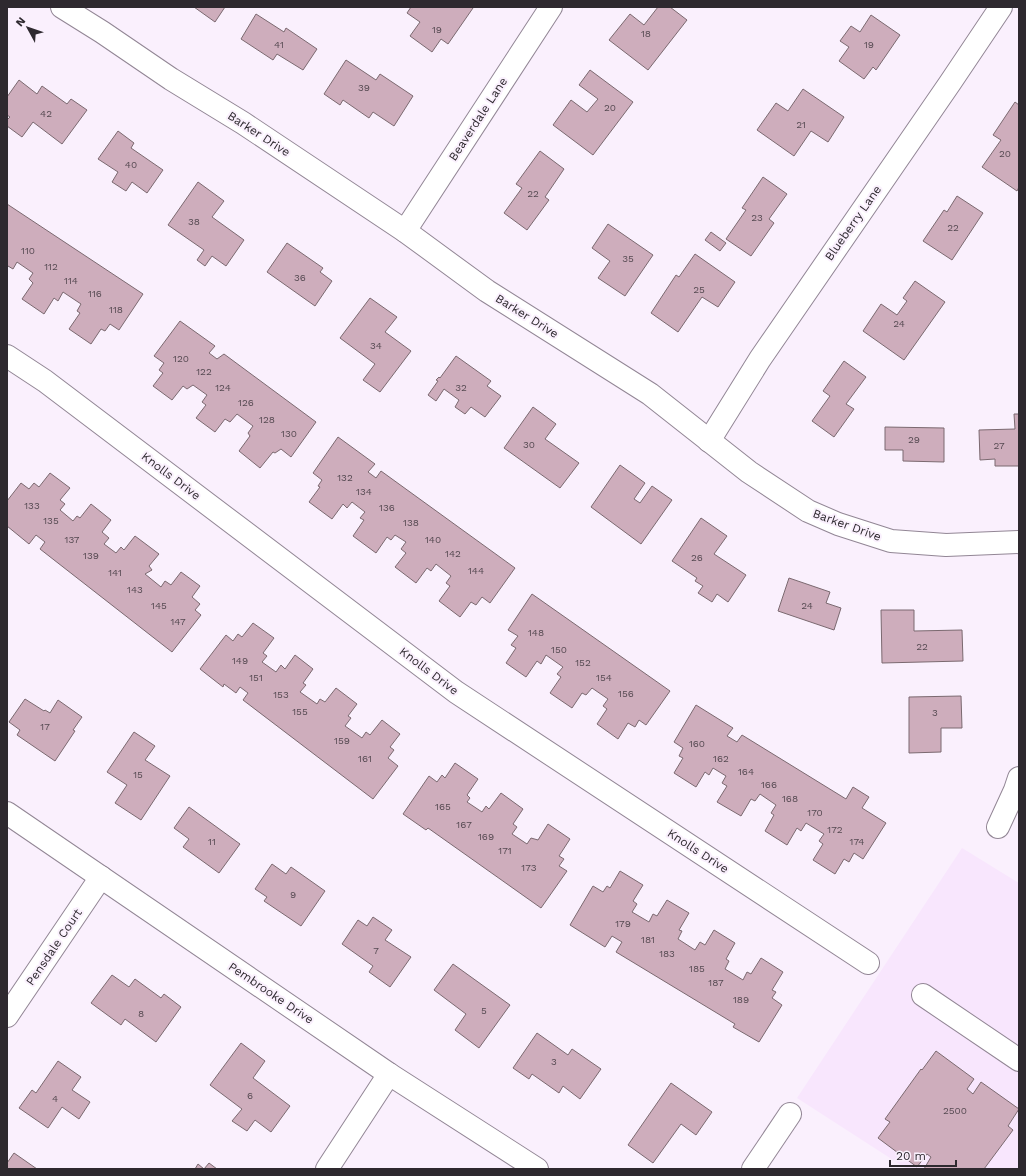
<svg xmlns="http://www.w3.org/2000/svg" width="1026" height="1176" font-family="'Work Sans',sans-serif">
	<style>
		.built { fill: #f8e6fd }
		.building { fill: #ceadbc; stroke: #7b6970 }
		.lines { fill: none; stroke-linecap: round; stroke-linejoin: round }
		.minor-casing { stroke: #928695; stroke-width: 24 }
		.minor { stroke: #fff; stroke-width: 22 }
		.labels { text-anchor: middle; stroke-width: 4; stroke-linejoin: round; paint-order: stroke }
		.number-label { font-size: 10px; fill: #564a52 }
		.street-label { font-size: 12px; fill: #2e292f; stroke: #faf0fd }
	</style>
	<rect width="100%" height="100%" fill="#faf0fd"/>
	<polygon class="built" points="962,848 1019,883 1019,1169 907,1169 797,1098"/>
	<g class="building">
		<polygon points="194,7 225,7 215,22"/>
		<polygon points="411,7 472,7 473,8 448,44 441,39 432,52 410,36 420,22 407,13"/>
		<polygon points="658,7 670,7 687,20 648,70 609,40 630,14 644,25"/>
		<polygon points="256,14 284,32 286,28 317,49 303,70 277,54 273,60 241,39"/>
		<polygon points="871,15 900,35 876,70 873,67 864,79 839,61 849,47 840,41 851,26 860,32"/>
		<polygon points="346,60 376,80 380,74 413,96 394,126 373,112 369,118 343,100 340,105 324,94"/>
		<polygon points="590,70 633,102 593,155 553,125 571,100 587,112 598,99 579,85"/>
		<polygon points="19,80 37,94 42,86 67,104 71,99 87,110 62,144 33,122 22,137 7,126 7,120 10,117 7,115 7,97"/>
		<polygon points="803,89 844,117 828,142 811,131 794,156 757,130 776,103 788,111"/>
		<polygon points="1015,102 1019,105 1019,187 1017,191 982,167 1001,140 993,135"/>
		<polygon points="118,131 134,143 131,148 163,170 147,193 132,182 126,191 112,182 118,172 98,159"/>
		<polygon points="540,151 564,169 545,197 549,200 527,230 504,213 522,188 516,184"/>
		<polygon points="763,177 787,194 769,219 774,223 751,256 726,239 746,210 742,208"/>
		<polygon points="198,182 224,201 212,217 244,240 226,266 212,256 205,266 197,260 204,250 168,225"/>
		<polygon points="957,196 983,213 952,260 923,241 944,210 947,212"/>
		<polygon points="7,204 143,294 119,330 110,324 105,331 101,329 91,344 69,329 80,313 77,311 81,304 63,292 58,301 54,298 44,314 22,299 33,283 29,279 33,273 17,262 13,269 8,266 7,268"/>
		<polygon points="608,224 653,255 625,296 598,278 610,261 592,248"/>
		<polygon points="711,232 726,243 720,251 705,240"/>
		<polygon points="287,243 323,268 320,272 332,281 315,306 267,272"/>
		<polygon points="695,254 735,282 718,307 702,297 678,332 651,313 676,275 679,277"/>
		<polygon points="915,281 945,302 904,360 863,331 881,304 897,315 907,301 903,298"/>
		<polygon points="370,298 397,317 385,332 411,351 380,392 363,380 375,364 340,338"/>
		<polygon points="180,321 215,346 209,353 217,359 224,354 316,422 291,457 281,449 275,453 273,452 260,468 239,451 250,436 248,433 253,426 237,414 230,422 225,419 215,432 196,418 206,405 202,402 207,395 193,385 187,389 183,386 172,400 153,386 163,373 159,370 164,363 154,356"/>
		<polygon points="456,356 491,381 487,386 501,396 485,417 471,407 465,414 455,407 459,400 444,389 436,401 428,395 438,381 436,380 439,377 440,378"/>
		<polygon points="844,361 866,377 846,404 854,409 834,437 812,421 830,396 823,391"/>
		<polygon points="533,407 556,424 545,439 579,463 560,488 504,448"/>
		<polygon points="1014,414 1019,414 1019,466 995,466 995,459 980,460 979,430 1015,429"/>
		<polygon points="885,427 944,428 944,462 903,461 903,450 885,450"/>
		<polygon points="338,437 375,464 368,472 376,478 381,471 515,568 490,603 482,597 476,605 471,602 460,617 439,601 450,586 446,583 451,576 436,564 431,571 427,568 416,583 395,567 406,553 401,549 406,542 395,535 391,540 387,537 376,553 353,536 364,520 360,518 365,512 352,502 347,508 343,504 332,519 309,502 320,487 318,486 322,480 313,473"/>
		<polygon points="620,465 645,483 634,499 640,503 652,486 672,500 641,544 591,507"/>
		<polygon points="50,473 70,488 60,500 65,504 60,510 73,521 77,516 80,518 91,504 111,520 102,532 109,538 104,544 116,553 121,547 124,550 135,536 159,554 149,566 152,570 145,574 161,587 165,581 171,585 181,572 200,586 192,597 200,604 195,610 201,615 172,652 40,549 45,542 36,535 29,544 7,526 7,501 21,483 29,489 34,483 39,487"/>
		<polygon points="701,518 727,536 714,554 746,575 728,602 717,594 712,602 698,593 703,586 695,581 697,578 672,561"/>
		<polygon points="789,578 830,592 826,603 841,608 834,630 778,611"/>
		<polygon points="532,594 670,691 646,725 639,720 635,727 628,723 618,739 597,724 607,709 603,706 608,699 592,688 586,695 582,693 572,708 550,693 561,677 557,674 563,667 546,655 541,664 537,661 526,677 506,663 516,648 511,645 518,636 508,630"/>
		<polygon points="881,610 914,610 914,631 962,630 963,661 882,663"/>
		<polygon points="253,623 274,638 263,653 267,656 262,662 276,672 281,665 285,669 295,655 313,669 303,683 306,685 300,692 317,704 320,699 325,702 336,688 357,704 348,716 351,718 345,726 362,738 366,732 370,735 382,720 400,734 390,747 394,750 388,758 398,766 373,799 243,700 248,693 240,687 236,693 224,684 223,687 200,669 226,635 233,641 238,634 242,637"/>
		<polygon points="961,696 962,728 941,728 941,752 909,753 909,697"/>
		<polygon points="25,699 44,711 45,710 50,713 58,700 82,717 73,730 75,731 55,761 17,735 20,730 9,722"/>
		<polygon points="696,705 733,728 727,736 737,742 742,735 846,799 853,787 869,797 862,808 886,823 863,859 854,853 849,862 844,859 835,874 813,860 823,844 819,841 824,834 806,823 801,831 797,828 787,845 765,831 774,815 771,813 776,805 760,794 755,801 751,799 741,816 717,802 727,786 722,783 726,776 713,768 709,775 705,772 696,787 674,773 683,758 679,756 683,748 674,742"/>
		<polygon points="134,732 155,746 145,760 170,776 141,820 115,803 127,785 107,772"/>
		<polygon points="455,763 478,779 467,795 470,798 467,802 482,812 486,806 489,809 501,793 523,809 513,824 517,827 512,834 527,844 531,838 538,840 548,824 570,839 559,856 564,859 559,866 567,871 541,908 428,828 426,830 403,814 429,776 437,782 442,775 445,778"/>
		<polygon points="189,807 240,844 219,873 183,847 189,839 174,828"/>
		<polygon points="272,864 286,874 291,867 325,891 301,926 264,901 267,897 255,889"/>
		<polygon points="620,871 643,885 633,901 637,904 632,912 649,922 653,914 657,916 667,900 689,913 679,930 682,931 678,939 695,950 700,942 705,945 714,930 735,943 726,959 729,961 725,969 743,980 747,972 751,974 761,958 783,972 772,990 776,992 772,998 782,1005 759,1042 733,1027 735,1024 616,952 622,942 612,936 605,947 570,925 593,886 603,892 607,886 610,888"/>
		<polygon points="373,917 392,930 385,940 411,957 390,987 369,972 373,966 342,944 358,920 367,926"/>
		<polygon points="453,964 510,1005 479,1048 455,1030 466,1014 434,990"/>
		<polygon points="112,975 129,987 135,979 161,998 164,994 181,1007 156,1042 125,1019 121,1025 91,1003"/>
		<polygon points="537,1033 568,1055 572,1049 601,1069 580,1099 563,1086 559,1093 532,1074 529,1079 513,1068"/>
		<polygon points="241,1043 265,1061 253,1078 290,1106 271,1132 255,1120 247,1131 232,1121 242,1109 210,1085"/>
		<polygon points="936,1051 974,1079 967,1089 973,1094 981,1082 1019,1109 1008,1126 1013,1130 984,1169 924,1169 931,1157 927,1154 917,1167 878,1138 890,1122 885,1119 921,1069 922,1070"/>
		<polygon points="58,1061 81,1077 72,1090 90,1102 79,1119 62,1107 48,1128 19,1108 32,1090 36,1093"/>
		<polygon points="671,1083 712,1112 696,1135 681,1124 653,1163 628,1145"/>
		<polygon points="14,1153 37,1169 7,1169 7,1163"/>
		<polygon points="209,1163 217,1169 195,1169 198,1164 204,1169"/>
	</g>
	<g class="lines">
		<defs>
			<g id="minor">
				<polyline points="62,7 102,32 171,79 243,123 405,231 487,291 650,394 749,472 808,511 838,524 891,541 946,545 1019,542"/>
				<polyline points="405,231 551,7"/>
				<polyline points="7,356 45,381 456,692 868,963"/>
				<polyline points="709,441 760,359 950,83 1001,7"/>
				<polyline points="7,813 389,1074 537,1169"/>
				<polyline points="998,827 1015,790 1019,778"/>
				<polyline points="923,995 1019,1060"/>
				<polyline points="7,1016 101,877"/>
				<polyline points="327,1169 389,1074"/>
				<polyline points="753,1169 790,1114"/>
			</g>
		</defs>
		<use href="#minor" class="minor-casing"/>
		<use href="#minor" class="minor"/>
	</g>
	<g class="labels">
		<g class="number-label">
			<text x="437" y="33">19</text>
			<text x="646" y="37">18</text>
			<text x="279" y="48">41</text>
			<text x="869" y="48">19</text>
			<text x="364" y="91">39</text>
			<text x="610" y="111">20</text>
			<text x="46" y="117">42</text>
			<text x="801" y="128">21</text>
			<text x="1005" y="157">20</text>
			<text x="131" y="168">40</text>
			<text x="533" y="197">22</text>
			<text x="757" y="221">23</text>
			<text x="194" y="225">38</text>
			<text x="953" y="231">22</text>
			<text x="28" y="254">110</text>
			<text x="628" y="262">35</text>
			<text x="51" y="270">112</text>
			<text x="300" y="281">36</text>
			<text x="71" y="284">114</text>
			<text x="699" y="293">25</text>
			<text x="95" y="297">116</text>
			<text x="116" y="313">118</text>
			<text x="899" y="327">24</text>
			<text x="376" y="349">34</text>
			<text x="181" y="362">120</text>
			<text x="204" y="375">122</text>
			<text x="223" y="391">124</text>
			<text x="461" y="391">32</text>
			<text x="246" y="406">126</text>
			<text x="267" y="423">128</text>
			<text x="289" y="437">130</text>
			<text x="914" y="443">29</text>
			<text x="529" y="448">30</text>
			<text x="999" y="449">27</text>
			<text x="345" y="481">132</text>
			<text x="364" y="495">134</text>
			<text x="32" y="509">133</text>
			<text x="387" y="511">136</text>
			<text x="51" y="524">135</text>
			<text x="411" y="526">138</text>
			<text x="72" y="543">137</text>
			<text x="433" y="543">140</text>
			<text x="453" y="557">142</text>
			<text x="91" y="559">139</text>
			<text x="697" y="561">26</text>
			<text x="476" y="574">144</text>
			<text x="115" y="576">141</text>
			<text x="135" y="593">143</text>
			<text x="159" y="609">145</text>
			<text x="807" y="609">24</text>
			<text x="178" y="625">147</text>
			<text x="536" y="636">148</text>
			<text x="922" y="650">22</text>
			<text x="559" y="653">150</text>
			<text x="240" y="664">149</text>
			<text x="583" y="666">152</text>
			<text x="256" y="681">151</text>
			<text x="604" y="681">154</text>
			<text x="626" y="697">156</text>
			<text x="281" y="698">153</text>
			<text x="300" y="715">155</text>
			<text x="935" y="716">3</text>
			<text x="45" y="730">17</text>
			<text x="342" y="744">159</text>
			<text x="697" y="747">160</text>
			<text x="365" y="762">161</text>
			<text x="721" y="762">162</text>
			<text x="746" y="775">164</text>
			<text x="138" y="778">15</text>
			<text x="769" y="788">166</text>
			<text x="790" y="802">168</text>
			<text x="443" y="810">165</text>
			<text x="815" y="816">170</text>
			<text x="464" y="828">167</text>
			<text x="835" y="833">172</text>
			<text x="486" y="840">169</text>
			<text x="212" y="845">11</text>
			<text x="857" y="845">174</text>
			<text x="505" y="854">171</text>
			<text x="529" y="871">173</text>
			<text x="293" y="898">9</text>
			<text x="623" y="927">179</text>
			<text x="648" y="943">181</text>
			<text x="376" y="954">7</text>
			<text x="667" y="957">183</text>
			<text x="697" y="972">185</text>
			<text x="716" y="986">187</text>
			<text x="741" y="1003">189</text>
			<text x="484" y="1014">5</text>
			<text x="141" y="1017">8</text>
			<text x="554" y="1065">3</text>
			<text x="250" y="1099">6</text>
			<text x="55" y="1102">4</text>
			<text x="955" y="1114">2500</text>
		</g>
		<g class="street-label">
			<text transform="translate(478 119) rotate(-57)" y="4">Beaverdale Lane</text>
			<text transform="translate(259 134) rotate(33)" y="4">Barker Drive</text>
			<text transform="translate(853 223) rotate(-55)" y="4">Blueberry Lane</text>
			<text transform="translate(527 316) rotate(32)" y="4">Barker Drive</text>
			<text transform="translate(171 476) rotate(37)" y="4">Knolls Drive</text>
			<text transform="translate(847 525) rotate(20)" y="4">Barker Drive</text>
			<text transform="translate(429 671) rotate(37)" y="4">Knolls Drive</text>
			<text transform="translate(698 851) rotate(33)" y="4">Knolls Drive</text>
			<text transform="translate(54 947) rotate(-56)" y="4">Pensdale Court</text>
			<text transform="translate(271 993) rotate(34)" y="4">Pembrooke Drive</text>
		</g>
	</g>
	<rect width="1026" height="1176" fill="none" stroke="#2e292f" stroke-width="16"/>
	<g transform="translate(28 28) rotate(310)" stroke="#faf0fd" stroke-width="3" paint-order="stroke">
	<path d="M0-3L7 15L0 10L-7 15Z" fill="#2e292f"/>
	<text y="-6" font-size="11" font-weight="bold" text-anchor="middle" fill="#2e292f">N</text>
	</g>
	<path d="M890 1160v6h66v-6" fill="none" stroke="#2e292f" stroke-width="2"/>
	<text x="896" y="1160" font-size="12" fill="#2e292f" stroke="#faf0fd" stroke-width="3" paint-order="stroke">20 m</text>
</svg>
